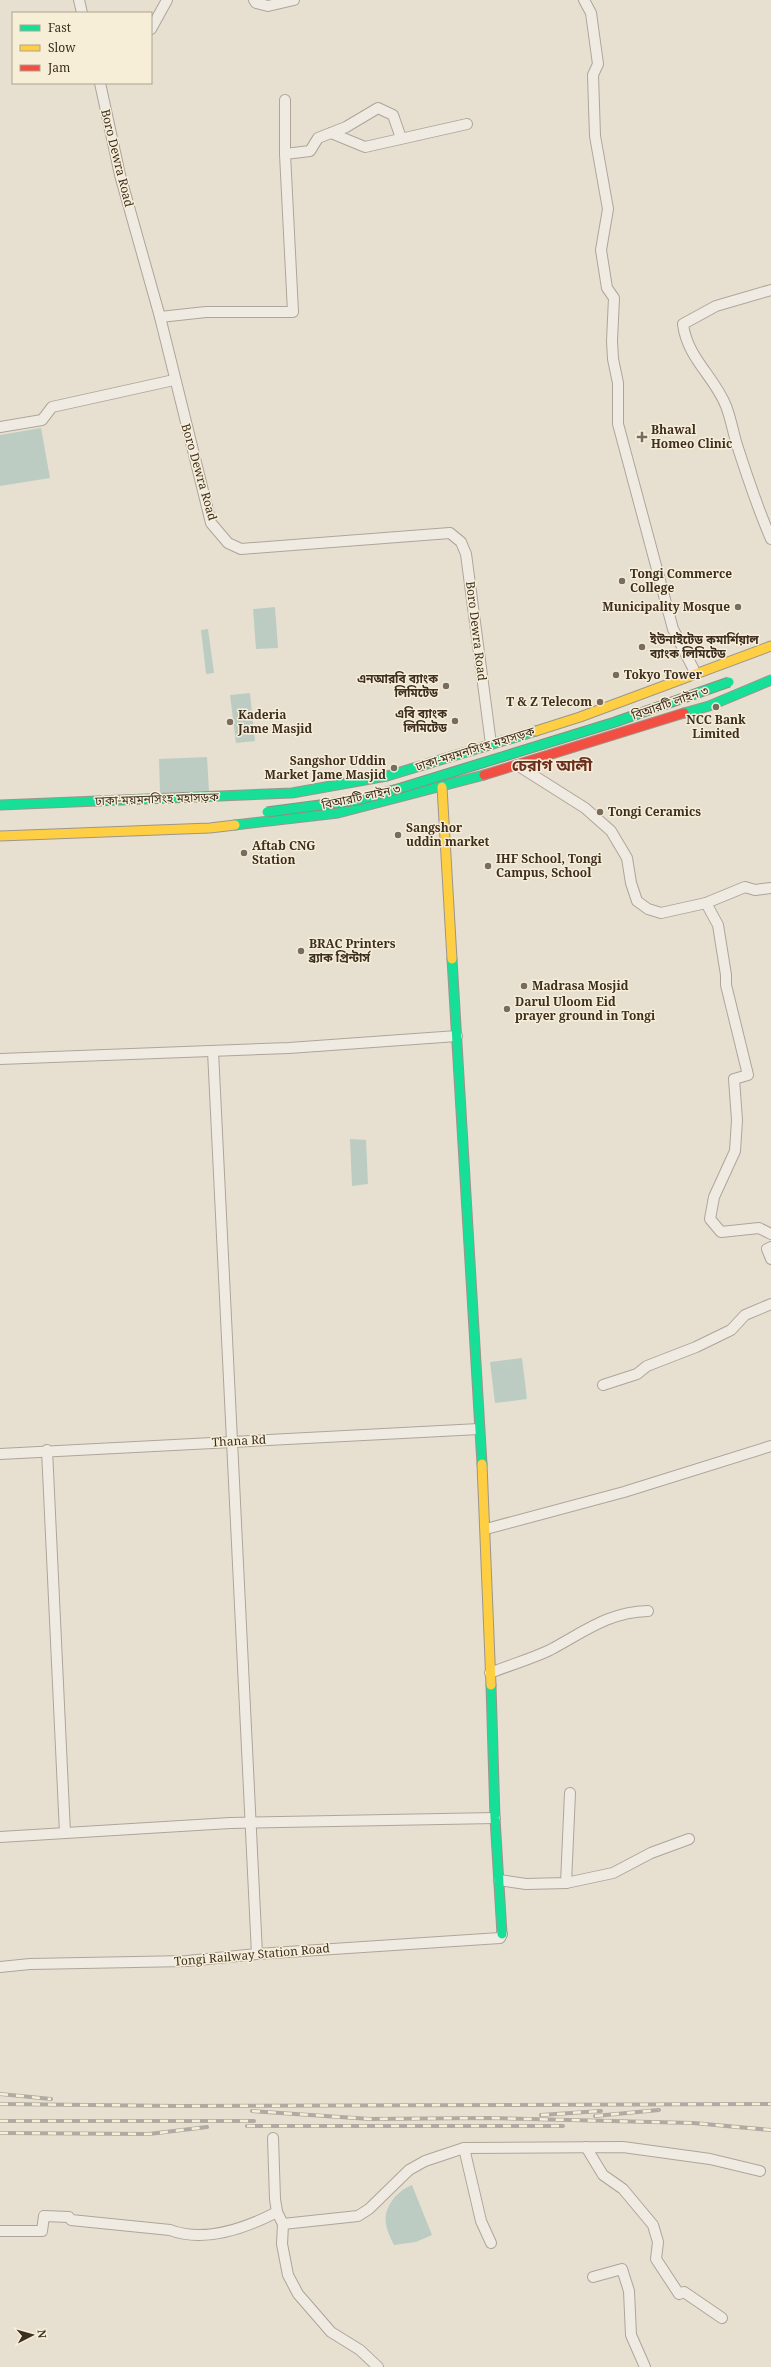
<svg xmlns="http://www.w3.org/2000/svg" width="771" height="2367" font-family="'Noto Serif','Noto Sans Bengali',serif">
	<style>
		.water { fill: #bcccc2 }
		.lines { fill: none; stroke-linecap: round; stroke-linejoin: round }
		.street-casing { stroke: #ada599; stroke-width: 12 }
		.fast-casing { stroke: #9c958a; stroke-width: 11 }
		.slow-casing { stroke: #9c958a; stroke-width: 11 }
		.jam-casing { stroke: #9c958a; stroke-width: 11 }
		.street { stroke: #efebe3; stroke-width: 10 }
		.fast { stroke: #16e098; stroke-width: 9 }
		.slow { stroke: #ffcf43; stroke-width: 9 }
		.jam { stroke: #f24e42; stroke-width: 9 }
		.rail-casing { stroke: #afaaa2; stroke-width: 4 }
		.rail { stroke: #f7eed8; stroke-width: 2.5; stroke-dasharray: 8; stroke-linecap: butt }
		.fast-bridge-casing { stroke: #928b80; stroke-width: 11; stroke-linecap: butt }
		.fast-bridge { stroke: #16e098; stroke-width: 9 }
		.poi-dot { fill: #786c5e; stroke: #f7eed8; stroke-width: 1.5 }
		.labels { text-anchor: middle; stroke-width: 3; stroke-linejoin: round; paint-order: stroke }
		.street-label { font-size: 12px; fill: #3d2e20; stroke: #f7eed8 }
		.poi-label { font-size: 12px; font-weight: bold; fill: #3d2e20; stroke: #f7eed8; text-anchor: start }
		.district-label { font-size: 16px; font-weight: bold; fill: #6b2e1e; stroke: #f7eed8 }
	</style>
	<rect width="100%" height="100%" fill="#e7e0d1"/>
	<g class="water">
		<polygon points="41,428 50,478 0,486 0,435"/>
		<polygon points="275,607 278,648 256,649 253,609"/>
		<polygon points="208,629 214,673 206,674 201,630"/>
		<polygon points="250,693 255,741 236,743 230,695"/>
		<polygon points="207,757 209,791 160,793 159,759"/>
		<polygon points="350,1139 366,1140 368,1184 352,1186"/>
		<polygon points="522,1358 527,1399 495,1403 490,1362"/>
		<path d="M412 2185 432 2235 416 2242 394 2245C391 2239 387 2231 386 2224 383 2207 397 2191 412 2185Z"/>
	</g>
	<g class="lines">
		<defs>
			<g id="street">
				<polyline points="79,0 82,13"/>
				<polyline points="254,0 256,3 268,6 294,0"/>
				<polyline points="584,0 591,13 598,64 593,75 595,136 608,209 601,250 607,288 614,298 612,341 613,359 618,383 618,424 673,629 696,674"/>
				<polyline points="151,29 167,0"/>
				<polyline points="100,83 120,175 160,317 211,523 228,543 241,549 450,533 461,542 466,554 491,744"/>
				<polyline points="331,133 365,147 467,124"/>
				<polyline points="285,154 310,151 318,138 346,127 378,108 393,115 401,138"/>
				<path d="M771 290 716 306 683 324C687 358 715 377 726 406 731 419 733 432 737 445 747 476 758 509 771 539"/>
				<polyline points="160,317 206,312 293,312 285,154 285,100"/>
				<polyline points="0,427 42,420 52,407 174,380"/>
				<polyline points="517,765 585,808 611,831 627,858 631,883 637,901 648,909 661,913 706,903 745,887 755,890 771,888"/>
				<polyline points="706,903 718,925 726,975 726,985 748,1075 734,1079 737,1120 735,1151 714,1197 710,1219 721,1232 759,1228 771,1234"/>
				<polyline points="213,1051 257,1954"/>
				<polyline points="0,1059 289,1048 457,1036"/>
				<polyline points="771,1247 767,1249 771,1259"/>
				<polyline points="603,1385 637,1374 647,1366 696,1347 731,1330 745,1315 771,1304"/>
				<polyline points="47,1450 65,1833"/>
				<polyline points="0,1454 479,1429"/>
				<polyline points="486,1529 624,1492 771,1446"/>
				<path d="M490 1673C510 1665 531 1659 550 1650 584 1632 608 1612 648 1611"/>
				<polyline points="0,1837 230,1823 495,1818"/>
				<polyline points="499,1880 526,1884 566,1883 613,1873 651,1853 689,1839"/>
				<polyline points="566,1883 570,1793"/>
				<polyline points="0,1967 30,1964 187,1961 257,1954 500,1938 502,1934"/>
				<polyline points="273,2138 275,2199 277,2212 283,2224 282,2244 288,2275 298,2294 331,2332 360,2350 378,2367"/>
				<polyline points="586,2147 603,2175 623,2189 653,2225 658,2242 656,2259 679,2294 684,2292 722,2318"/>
				<polyline points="464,2148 481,2221 491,2243"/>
				<polyline points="283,2224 358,2216 369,2209 409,2170 425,2161 464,2148 623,2147 710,2159 760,2171"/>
				<path d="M0 2231H42L44 2216 69 2217 71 2220 170 2230C204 2243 246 2228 277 2212"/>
				<polyline points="593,2277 622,2269 629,2291 631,2335 645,2367"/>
			</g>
			<g id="fast">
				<polyline points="684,713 709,706 771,680"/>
				<polyline points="0,805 292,793 387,776 536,731"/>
				<polyline points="235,825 338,813 484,775"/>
				<polyline points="452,959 482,1464"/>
				<polyline points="491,1685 495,1818 502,1934"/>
			</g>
			<g id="slow">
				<polyline points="536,731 580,717 771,646"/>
				<polyline points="442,787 452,959"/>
				<polyline points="0,836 210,828 235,825"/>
				<polyline points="482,1464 491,1685"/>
			</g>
			<polyline id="jam" points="484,775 684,713"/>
		</defs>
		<use href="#street" class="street-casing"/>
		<use href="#fast" class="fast-casing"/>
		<use href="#slow" class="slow-casing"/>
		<use href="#jam" class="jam-casing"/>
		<use href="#street" class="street"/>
		<use href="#fast" class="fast"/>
		<use href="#slow" class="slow"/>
		<use href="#jam" class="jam"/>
		<defs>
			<g id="rail">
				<polyline points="0,2094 51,2099"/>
				<polyline points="0,2104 177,2106 771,2104"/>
				<polyline points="252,2111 370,2119 487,2118 693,2123 771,2130"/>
				<polyline points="541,2115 601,2111"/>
				<polyline points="595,2116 659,2110"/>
				<polyline points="0,2121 254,2121"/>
				<polyline points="247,2126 563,2126"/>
				<polyline points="0,2133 149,2134 207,2127"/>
			</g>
		</defs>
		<use href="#rail" class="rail-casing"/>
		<use href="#rail" class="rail"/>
		<defs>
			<polyline id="fast-bridge" points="267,812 358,800 401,788 615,722 729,682"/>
		</defs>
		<use href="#fast-bridge" class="fast-bridge-casing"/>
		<use href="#fast-bridge" class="fast-bridge"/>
	</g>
	<g class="poi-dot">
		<path d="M640 431h4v4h4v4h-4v4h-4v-4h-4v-4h4z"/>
		<circle cx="622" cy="581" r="4"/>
		<circle cx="738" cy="607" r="4"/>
		<circle cx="642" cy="647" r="4"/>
		<circle cx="616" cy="675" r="4"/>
		<circle cx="446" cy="686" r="4"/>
		<circle cx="600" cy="702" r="4"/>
		<circle cx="716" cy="707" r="4"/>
		<circle cx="455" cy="721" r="4"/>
		<circle cx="230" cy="722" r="4"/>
		<circle cx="394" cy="768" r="4"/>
		<circle cx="600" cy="812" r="4"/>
		<circle cx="398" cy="835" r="4"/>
		<circle cx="244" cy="853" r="4"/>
		<circle cx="488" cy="866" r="4"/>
		<circle cx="301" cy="951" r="4"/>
		<circle cx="524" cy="986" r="4"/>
		<circle cx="507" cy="1009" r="4"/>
	</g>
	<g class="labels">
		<g class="street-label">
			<text transform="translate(117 158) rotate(76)" y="4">Boro Dewra Road</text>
			<text transform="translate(199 472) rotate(74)" y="4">Boro Dewra Road</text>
			<text transform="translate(476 631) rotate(83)" y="4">Boro Dewra Road</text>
			<text transform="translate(670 703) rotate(-19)" y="4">বিআরটি লাইন ৩</text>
			<text transform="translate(475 749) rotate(-17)" y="4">ঢাকা-ময়মনসিংহ মহাসড়ক</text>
			<text transform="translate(361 797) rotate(-12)" y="4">বিআরটি লাইন ৩</text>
			<text transform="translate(157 799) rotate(-2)" y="4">ঢাকা-ময়মনসিংহ মহাসড়ক</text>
			<text transform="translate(239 1441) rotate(-3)" y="4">Thana Rd</text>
			<text transform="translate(252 1955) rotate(-5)" y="4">Tongi Railway Station Road</text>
		</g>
		<g class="poi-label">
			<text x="651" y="434">Bhawal<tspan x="651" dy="14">Homeo Clinic</tspan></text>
			<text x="630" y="578">Tongi Commerce<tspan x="630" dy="14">College</tspan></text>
			<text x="730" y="611" text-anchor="end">Municipality Mosque</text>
			<text x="650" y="644">ইউনাইটেড কমার্শিয়াল<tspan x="650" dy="14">ব্যাংক লিমিটেড</tspan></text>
			<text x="624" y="679">Tokyo Tower</text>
			<text x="438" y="683" text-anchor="end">এনআরবি ব্যাংক<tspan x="438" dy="14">লিমিটেড</tspan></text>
			<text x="592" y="706" text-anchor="end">T &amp; Z Telecom</text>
			<text x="447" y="718" text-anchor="end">এবি ব্যাংক<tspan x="447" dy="14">লিমিটেড</tspan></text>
			<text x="238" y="719">Kaderia<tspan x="238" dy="14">Jame Masjid</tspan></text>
			<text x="716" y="724" text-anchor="middle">NCC Bank<tspan x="716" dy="14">Limited</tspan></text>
			<text x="386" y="765" text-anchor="end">Sangshor Uddin<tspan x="386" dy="14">Market Jame Masjid</tspan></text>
			<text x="608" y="816">Tongi Ceramics</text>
			<text x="406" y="832">Sangshor<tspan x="406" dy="14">uddin market</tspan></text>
			<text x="252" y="850">Aftab CNG<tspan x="252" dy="14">Station</tspan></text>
			<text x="496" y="863">IHF School, Tongi<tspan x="496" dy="14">Campus, School</tspan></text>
			<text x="309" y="948">BRAC Printers<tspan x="309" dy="14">ব্র্যাক প্রিন্টার্স</tspan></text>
			<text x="532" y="990">Madrasa Mosjid</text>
			<text x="515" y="1006">Darul Uloom Eid<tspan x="515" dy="14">prayer ground in Tongi</tspan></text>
		</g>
		<g class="district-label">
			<text x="552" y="771">চেরাগ আলী</text>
		</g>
	</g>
	<rect x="12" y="12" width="140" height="72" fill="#f7eed8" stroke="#ada18e"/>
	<rect x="20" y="25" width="20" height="6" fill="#16e098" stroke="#ada18e"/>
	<text x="48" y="32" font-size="12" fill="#3d2e20">Fast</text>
	<rect x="20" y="45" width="20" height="6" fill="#ffcf43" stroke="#ada18e"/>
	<text x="48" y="52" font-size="12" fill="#3d2e20">Slow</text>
	<rect x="20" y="65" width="20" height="6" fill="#f24e42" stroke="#ada18e"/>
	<text x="48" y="72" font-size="12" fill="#3d2e20">Jam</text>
	<g transform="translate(32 2335) rotate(84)" stroke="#f7eed8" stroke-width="3" paint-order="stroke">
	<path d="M0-3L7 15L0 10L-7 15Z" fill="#3d2e20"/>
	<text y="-6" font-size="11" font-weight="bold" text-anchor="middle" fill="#3d2e20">N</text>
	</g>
</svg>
